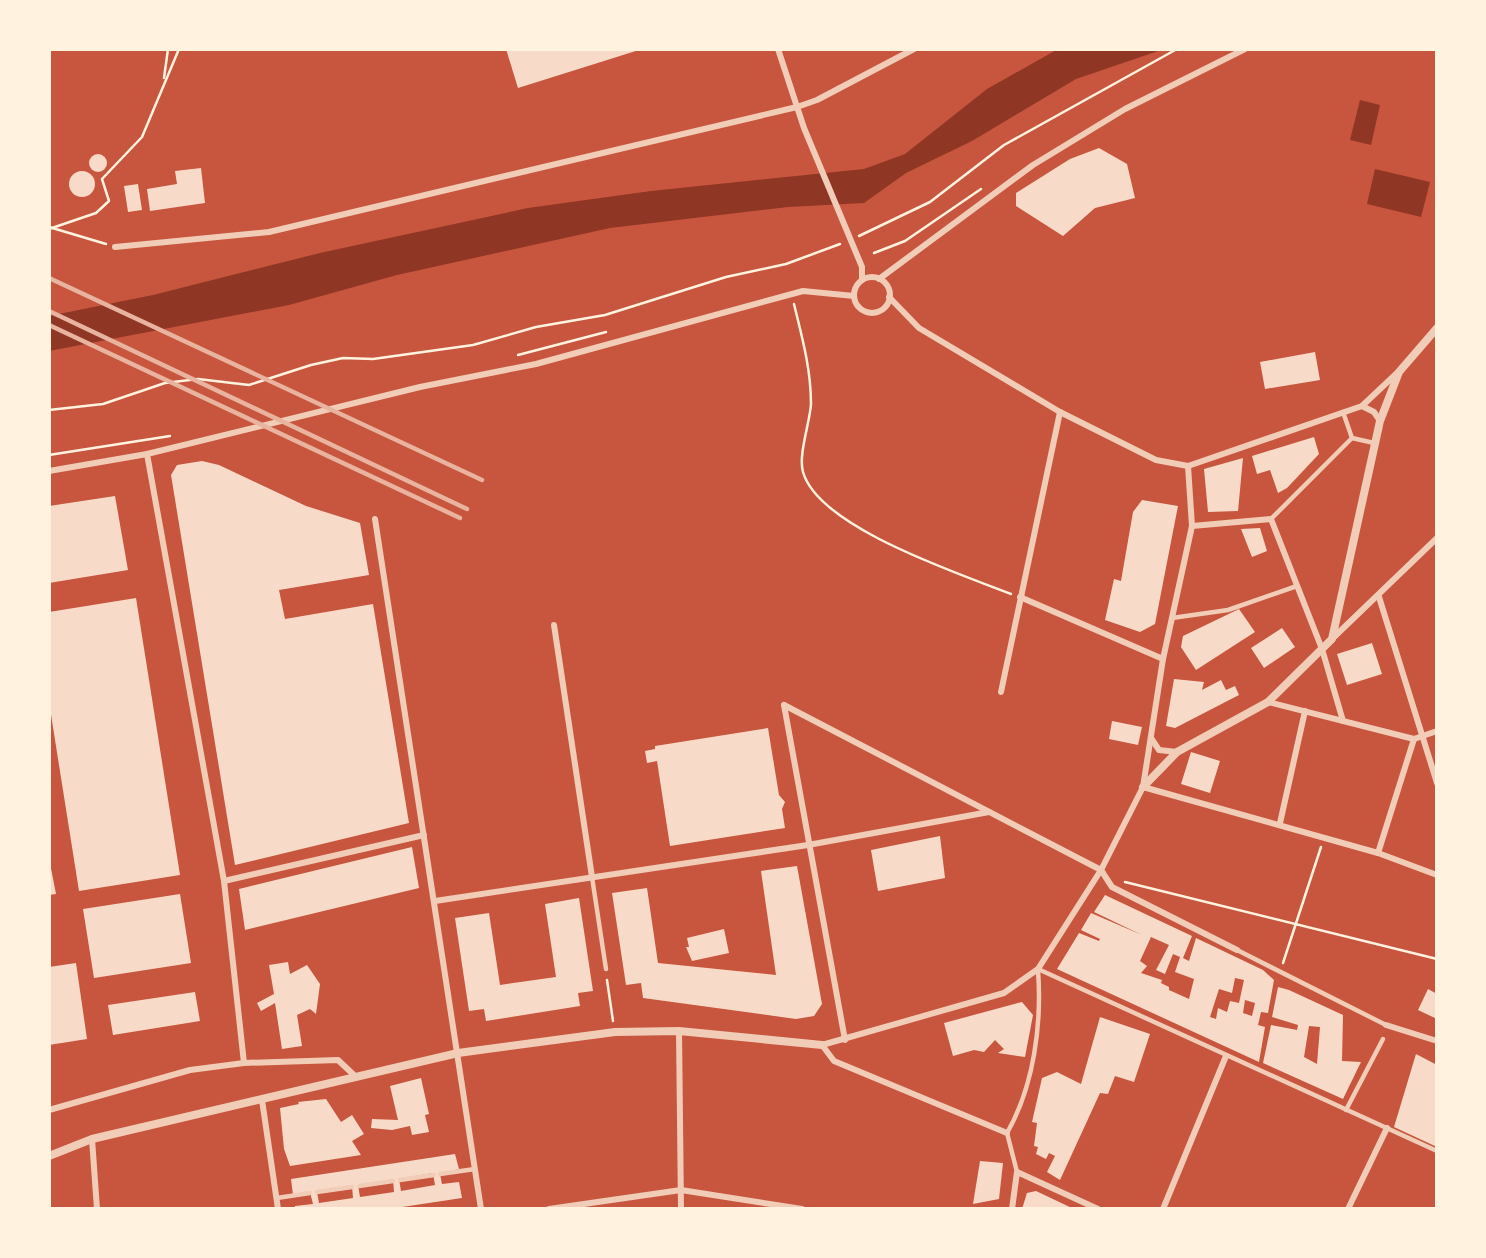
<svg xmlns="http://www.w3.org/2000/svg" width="1486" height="1258" font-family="Lato,sans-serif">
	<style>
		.water { fill: #8f3625 }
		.building { fill: #f7dbc8; fill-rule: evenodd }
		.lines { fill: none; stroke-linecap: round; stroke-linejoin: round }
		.path { stroke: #fff3e0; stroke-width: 2.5 }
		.pedestrian { stroke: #f1ccb7; stroke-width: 4.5 }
		.minor { stroke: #f1ccb7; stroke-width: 6 }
		.tertiary { stroke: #f1ccb7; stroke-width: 8 }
		.rail { stroke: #e9b49f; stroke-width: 4.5 }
	</style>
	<rect width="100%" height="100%" fill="#c8553d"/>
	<g class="water">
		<polygon points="1058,49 1164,49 1076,79 972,141 906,173 864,203 788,207 610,228 397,275 289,305 49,351 49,316 153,295 320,253 528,208 651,191 864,169 905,154 987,89"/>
		<polygon points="1360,100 1380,105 1371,145 1350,140"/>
		<polygon points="1375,169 1430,182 1421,217 1367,204"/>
	</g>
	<g class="building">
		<polygon points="506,49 639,49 639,50 518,88"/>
		<polygon points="1099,148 1127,164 1135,198 1095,208 1063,236 1016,206 1016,193 1070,159"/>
		<circle cx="98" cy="163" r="9"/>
		<polygon points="201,168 205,203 150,211 147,189 177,184 175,171"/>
		<circle cx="82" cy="184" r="13"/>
		<polygon points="138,184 142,210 128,212 124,186"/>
		<polygon points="1315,352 1320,380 1265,389 1260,362"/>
		<polygon points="1314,437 1319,454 1287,488 1278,493 1270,470 1257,474 1252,456"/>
		<polygon points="1243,458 1238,511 1208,512 1204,469"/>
		<polygon points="202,461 219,465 306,506 360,523 369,575 279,590 285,619 373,604 409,823 235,865 171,475 177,465"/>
		<polygon points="115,496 128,570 49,583 49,506"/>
		<polygon points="1142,500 1178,506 1155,624 1140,632 1105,620 1114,579 1121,581 1133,512"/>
		<polygon points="1260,528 1267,551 1252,557 1241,529"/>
		<polygon points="136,598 180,875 79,891 49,702 49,612"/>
		<polygon points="1239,609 1255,632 1196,670 1181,647 1183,636"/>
		<polygon points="1282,628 1295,647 1264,668 1251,648"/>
		<polygon points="1372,643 1382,674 1347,685 1337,654"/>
		<polygon points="1174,679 1204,682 1202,690 1221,680 1226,690 1235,686 1239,695 1175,728 1166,726"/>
		<polygon points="1112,721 1142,727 1138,745 1109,739"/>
		<polygon points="768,728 779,795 785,802 782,809 785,828 670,846 657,761 647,763 645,751 655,749 655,746"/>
		<polygon points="1191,752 1220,761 1210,793 1181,784"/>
		<polygon points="940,836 945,878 878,891 871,850"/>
		<polygon points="412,847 419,888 245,930 239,889"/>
		<polygon points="49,858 56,894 49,895"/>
		<polygon points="797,866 822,1004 814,1016 796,1019 643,998 641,983 626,985 612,893 647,888 658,963 776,975 761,871"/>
		<polygon points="180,894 191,963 94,978 83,909"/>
		<path d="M1105 895 1192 936 1183 958 1189 961 1196 938 1263 970 1274 980 1268 1013 1261 1012 1258 1025 1265 1027 1259 1062 1057 969 1079 933 1099 941 1100 939 1081 930 1091 913 1142 935 1094 912ZM1151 937 1169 945 1156 970 1165 974 1173 954 1180 957 1175 972 1194 979 1189 999 1169 990V987L1161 983 1162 980 1141 973 1147 966 1140 961ZM1235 978 1244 980 1239 1003 1230 1001 1227 1012 1218 1008 1216 1019 1210 1017 1219 989 1232 993ZM1245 1000 1255 1003 1252 1016 1243 1013Z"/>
		<polygon points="579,898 593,991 578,993 580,1006 486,1021 484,1009 469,1011 455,918 489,913 500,985 556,977 545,904"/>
		<polygon points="724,929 729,953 692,961 686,947 689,947 687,938"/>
		<polygon points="288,962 290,974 307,965 320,984 316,1014 310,1009 297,1015 302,1046 282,1049 275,1003 261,1011 257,1003 274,994 269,965"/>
		<polygon points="76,963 87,1039 49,1045 49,967"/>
		<path d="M1278 987 1289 990 1343 1015 1342 1061 1361 1062 1343 1099 1263 1063 1271 1025 1297 1030 1298 1025 1272 1017ZM1309 1026 1320 1027 1317 1064 1304 1057Z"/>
		<polygon points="1428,989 1437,994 1437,1019 1418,1010"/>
		<polygon points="195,992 200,1021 113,1035 108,1005"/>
		<polygon points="1022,1002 1033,1015 1025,1057 998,1053 1004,1049 995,1040 984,1052 974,1050 953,1056 944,1023"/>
		<polygon points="1100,1017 1150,1034 1134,1082 1115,1076 1108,1094 1100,1093 1060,1180 1047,1172 1055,1156 1049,1153 1046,1159 1036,1154 1038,1147 1034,1146 1037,1123 1032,1122 1042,1078 1057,1072 1081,1084"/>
		<polygon points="1416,1054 1437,1065 1437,1147 1394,1127"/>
		<polygon points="421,1078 429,1114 425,1115 429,1132 412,1135 410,1126 392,1130 371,1128 372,1119 398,1120 390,1086"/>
		<polygon points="326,1099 341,1122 352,1115 364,1134 352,1141 361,1155 290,1166 284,1149 280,1108 299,1104 298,1102"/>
		<path d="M455 1154 459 1169 440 1174 442 1184 459 1182 462 1198 389 1209H295V1206L313 1204 310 1192 293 1195 291 1179ZM433 1173 435 1185 401 1191 399 1179ZM393 1180 394 1192 360 1197 358 1185ZM352 1186 353 1198 319 1203 317 1192Z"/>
		<polygon points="980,1161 1003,1163 999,1199 973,1204"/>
		<polygon points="1036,1191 1074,1209 1022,1209 1027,1193"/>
	</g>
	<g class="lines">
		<g class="path">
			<polyline points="164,78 168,49"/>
			<polyline points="49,227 106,244"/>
			<polyline points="49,229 96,213 109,201 102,179 142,137 179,49"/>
			<polyline points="859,236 930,202 1004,145 1177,49"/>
			<polyline points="874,253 905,241 981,189"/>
			<path d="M794 304C802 337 811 369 811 404 810 422 798 455 803 472 819 528 961 574 1011 594"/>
			<polyline points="518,355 606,332"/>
			<polyline points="49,410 103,404 165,383 198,379 249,385 311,365 343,358 373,359 473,345 536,327 605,315 726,277 786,264 840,244"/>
			<polyline points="49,455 170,436"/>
			<polyline points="1125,882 1437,959"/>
			<polyline points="1283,963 1321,847"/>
			<polyline points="607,980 613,1021"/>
		</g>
		<g class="pedestrian">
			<polyline points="1343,412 1352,438"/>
			<polyline points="1271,519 1352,438 1374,443"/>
			<polyline points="1172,618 1228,610 1297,586"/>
			<polyline points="592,877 606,969"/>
			<polyline points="1237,950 1386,1025"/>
			<polyline points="1038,969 1437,1151"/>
			<polyline points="1346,1110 1383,1039"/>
			<path d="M1017 1172 1007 1133C1034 1086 1042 1024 1038 970"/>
			<polyline points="440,1174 475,1169"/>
			<polyline points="400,1180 434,1175"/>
			<polyline points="359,1186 393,1181"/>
			<polyline points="317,1192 352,1187"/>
			<polyline points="277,1198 310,1193"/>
		</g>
		<g class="minor">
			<polyline points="778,49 804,128 862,267 862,280"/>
			<polyline points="115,247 269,232 797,107 817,100 914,49"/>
			<circle cx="872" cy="295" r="18"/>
			<polyline points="879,279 1033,165 1125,109 1245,49"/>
			<polyline points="889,297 919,328 1060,412 1156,460 1188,466"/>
			<polyline points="1362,406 1374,412 1380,421"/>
			<polyline points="147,454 224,881 244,1063"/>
			<polyline points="1188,466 1362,406 1397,373"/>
			<polyline points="49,471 147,454 420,387 536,364 803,291 854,296"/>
			<polyline points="375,519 481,1209"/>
			<polyline points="1192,526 1271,519 1322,649 1343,721"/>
			<polyline points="1020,597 1163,659"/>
			<polyline points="1379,597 1437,783"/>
			<polyline points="554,625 592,877"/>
			<polyline points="1332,639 1437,538"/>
			<polyline points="1001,692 1060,412"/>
			<polyline points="1268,702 1414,739 1437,731"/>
			<polyline points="784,705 1101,870 1112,887 1237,950"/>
			<polyline points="784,705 845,1040"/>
			<polyline points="1151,738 1159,750 1177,752"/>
			<polyline points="1143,787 1378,853 1437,875"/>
			<polyline points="1280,823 1305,711"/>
			<polyline points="1378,853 1414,739"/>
			<polyline points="224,881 424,835"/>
			<polyline points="435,901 808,845 989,812"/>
			<polyline points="1386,1025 1437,1041"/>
			<polyline points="679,1031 681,1209"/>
			<polyline points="262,1100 278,1209"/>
			<polyline points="49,1110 190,1070 244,1063 338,1060 356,1077"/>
			<polyline points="1007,1133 834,1061 822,1045 1004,993 1038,969 1101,870 1143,787 1163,659 1192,526 1188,466"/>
			<polyline points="92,1139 97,1209"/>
			<polyline points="549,1209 681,1190 802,1209"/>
			<polyline points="1012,1209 1017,1172 1098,1209"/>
			<polyline points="1163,1209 1226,1056"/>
			<polyline points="1348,1209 1387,1128"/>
		</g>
		<g class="tertiary">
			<polyline points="1143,787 1177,752 1268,702 1332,639 1380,421 1399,372 1437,328"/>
			<polyline points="49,1156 92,1139 458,1053 615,1032 679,1031 822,1045"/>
		</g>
		<g class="rail">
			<polyline points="49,278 482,480"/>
			<polyline points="49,311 467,509"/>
			<polyline points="49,325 460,518"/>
		</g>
	</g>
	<rect width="1486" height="1258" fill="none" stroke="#fff3e0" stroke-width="102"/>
</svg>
